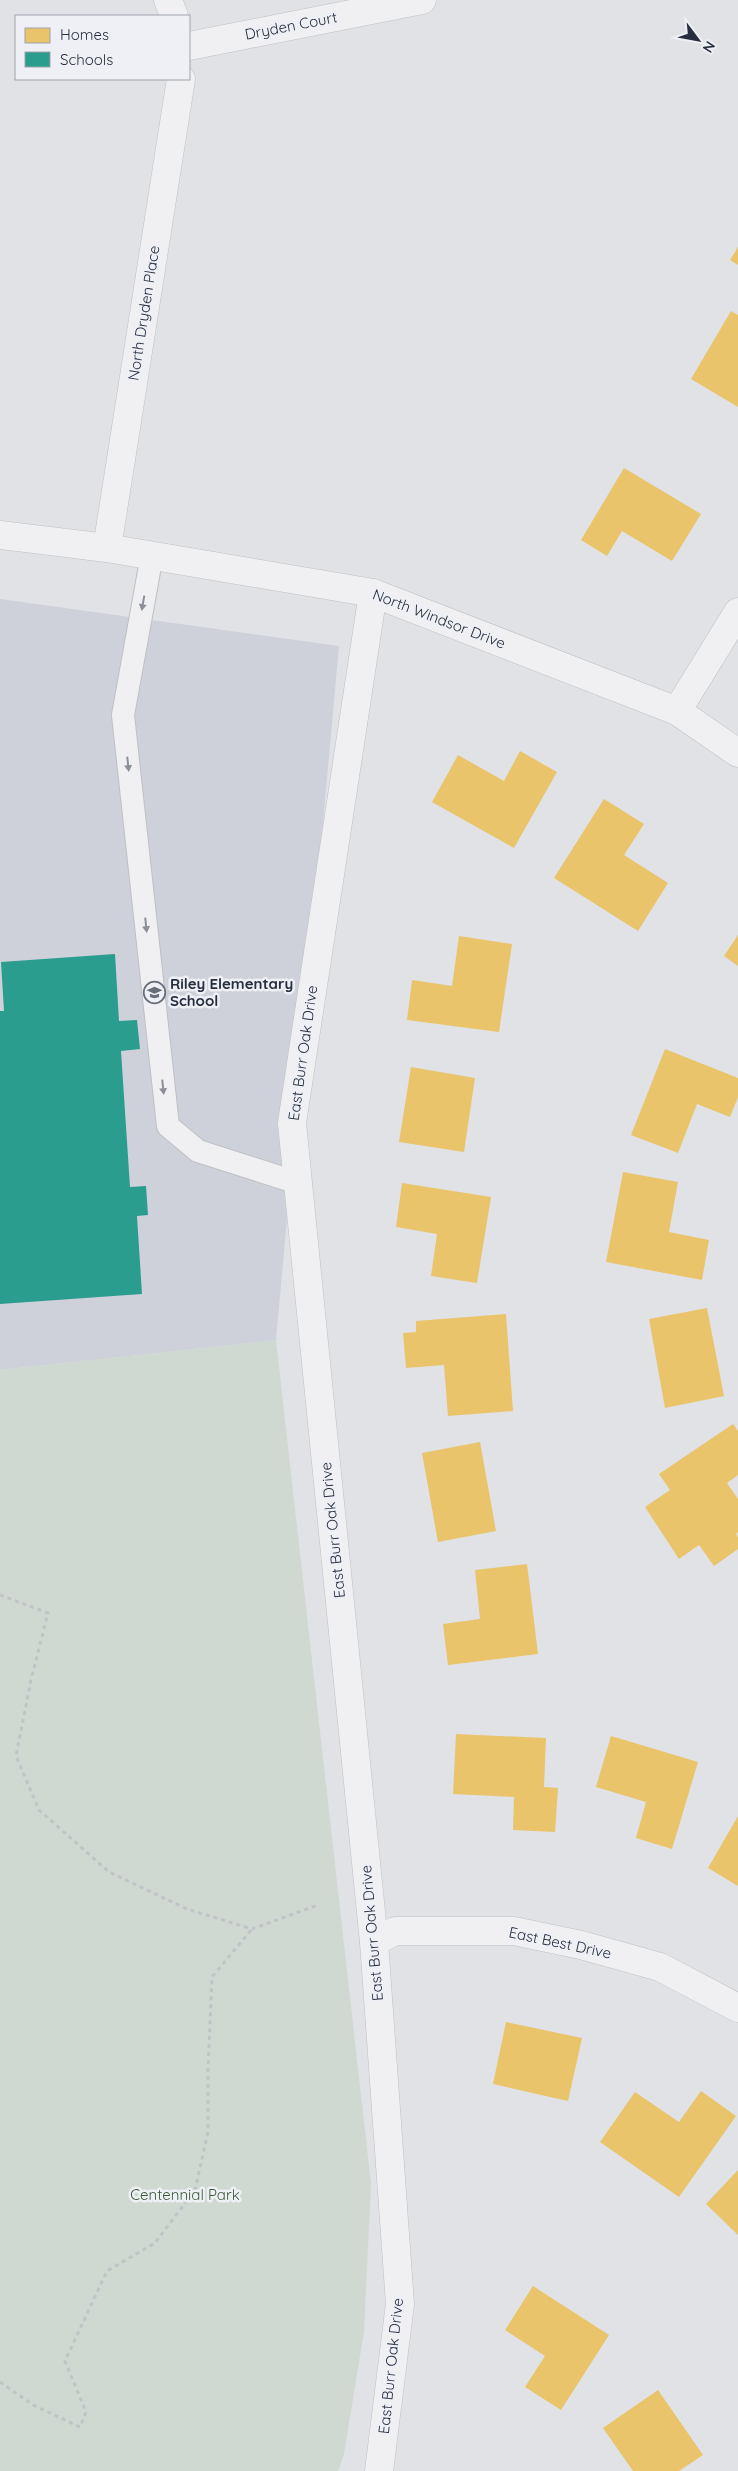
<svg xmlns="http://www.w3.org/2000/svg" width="738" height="2471" font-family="Quicksand,sans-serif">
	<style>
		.built { fill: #ced1d9 }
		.green { fill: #d0d9d1 }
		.homes { fill: #e9c46a }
		.schools { fill: #2a9d8f }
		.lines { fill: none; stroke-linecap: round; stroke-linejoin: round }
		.service-casing { stroke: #bec0c4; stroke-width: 24 }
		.minor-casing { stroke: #bec0c4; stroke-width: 29 }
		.path { stroke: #c2c3c9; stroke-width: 3; stroke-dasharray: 4 4; stroke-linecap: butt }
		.service { stroke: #f0f0f2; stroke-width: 22 }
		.minor { stroke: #f0f0f2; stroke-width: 28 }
		.oneway { fill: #8c8f98 }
		.labels { text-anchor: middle; stroke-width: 5; stroke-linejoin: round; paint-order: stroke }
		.street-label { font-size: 15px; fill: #272e3f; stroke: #eef0f5 }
		.poi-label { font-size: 15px; font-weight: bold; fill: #272e3f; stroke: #eef0f5; text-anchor: start }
		.park-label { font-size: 15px; fill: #395a35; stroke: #eef0f5 }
	</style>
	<rect width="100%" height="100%" fill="#e0e2e6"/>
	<polygon class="built" points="0,599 339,646 276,1340 0,1370"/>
	<polygon class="green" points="276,1340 371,2184 364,2332 344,2454 338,2471 0,2471 0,1370"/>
	<g class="homes">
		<polygon points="738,247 738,265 730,260"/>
		<polygon points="731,311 738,315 738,407 691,379"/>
		<polygon points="624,468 701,514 672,561 622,531 607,556 581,540"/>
		<polygon points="520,751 557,772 514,848 432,802 458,755 504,781"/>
		<polygon points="604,799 644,824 624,855 668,883 638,931 554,878"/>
		<polygon points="738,935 738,966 724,956"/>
		<polygon points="459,936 512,944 499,1032 407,1020 412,980 452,986"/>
		<polygon points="665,1049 738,1078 738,1097 730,1117 697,1104 678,1153 631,1135"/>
		<polygon points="411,1067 475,1078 464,1152 399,1142"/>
		<polygon points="623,1172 678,1182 669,1232 709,1240 702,1280 606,1262"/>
		<polygon points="402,1183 491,1197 477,1283 431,1276 437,1234 396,1227"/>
		<polygon points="707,1308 724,1396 665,1408 649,1319"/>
		<polygon points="506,1314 513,1411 448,1416 444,1365 406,1368 403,1333 416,1332 416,1321"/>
		<polygon points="733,1424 738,1431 738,1475 727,1483 738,1499 738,1532 736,1534 738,1537 738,1549 714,1566 699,1545 679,1559 645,1507 670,1490 659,1474"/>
		<polygon points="480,1442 496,1531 438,1542 422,1453"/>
		<polygon points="527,1564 538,1654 448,1665 443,1624 480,1619 475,1570"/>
		<polygon points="456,1734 546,1738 544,1787 558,1788 555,1832 513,1830 514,1797 453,1794"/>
		<polygon points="611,1736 698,1762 672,1849 636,1838 646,1802 596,1787"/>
		<polygon points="738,1816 738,1886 708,1868"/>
		<polygon points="506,2022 582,2038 568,2101 493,2084"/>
		<polygon points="701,2091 736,2116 679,2197 600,2142 635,2092 679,2122"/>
		<polygon points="738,2170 738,2235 706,2204"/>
		<polygon points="533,2286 609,2335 561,2410 525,2387 545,2356 505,2330"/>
		<polygon points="658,2390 703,2455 679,2471 633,2471 603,2428"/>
	</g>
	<polygon class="schools" points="115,954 119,1021 137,1020 140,1049 121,1051 130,1187 146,1186 148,1215 137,1216 142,1294 0,1304 0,1011 4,1011 1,962"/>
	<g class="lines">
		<defs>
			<polyline id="service" points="152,555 123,715 168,1126 198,1151 298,1183"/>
			<g id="minor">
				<polyline points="168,0 174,16"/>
				<polyline points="189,46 422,0"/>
				<polyline points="0,535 107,548 373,593 677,711 738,753"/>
				<polyline points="107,548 181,79"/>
				<polyline points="373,593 292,1123 374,1942 400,2304 379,2471"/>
				<polyline points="677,711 738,612"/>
				<polyline points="374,1942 395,1931 514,1931 581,1945 660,1967 738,2008"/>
			</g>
		</defs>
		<use href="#service" class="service-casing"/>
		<use href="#minor" class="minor-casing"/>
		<g class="path">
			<polyline points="0,1595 48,1613 31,1680 16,1756 39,1810 109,1872 187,1909 252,1929 318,1905"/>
			<polyline points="0,2382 33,2405 80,2427 86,2412 65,2361 107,2271 155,2243 195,2190 208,2132 208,2070 212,1977 252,1929"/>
		</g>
		<use href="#service" class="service"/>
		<use href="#minor" class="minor"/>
	</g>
	<defs><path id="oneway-solid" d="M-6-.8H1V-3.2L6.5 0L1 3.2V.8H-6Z" transform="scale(1.25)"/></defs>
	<g class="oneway">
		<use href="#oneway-solid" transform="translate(143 603) rotate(100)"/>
		<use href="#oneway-solid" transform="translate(128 764) rotate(84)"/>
		<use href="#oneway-solid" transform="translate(146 925) rotate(84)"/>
		<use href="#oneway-solid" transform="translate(163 1087) rotate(84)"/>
	</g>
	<defs>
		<symbol id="school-ring" viewBox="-11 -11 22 22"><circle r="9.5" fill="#eef0f5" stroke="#686d79" stroke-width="1.5"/><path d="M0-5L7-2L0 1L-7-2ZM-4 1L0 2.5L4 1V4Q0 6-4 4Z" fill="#686d79"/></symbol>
	</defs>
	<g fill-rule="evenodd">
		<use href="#school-ring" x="142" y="980" width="25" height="25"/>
	</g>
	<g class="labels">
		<g class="street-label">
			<text transform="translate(291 26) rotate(-11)" y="5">Dryden Court</text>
			<text transform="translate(144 313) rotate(-81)" y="5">North Dryden Place</text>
			<text transform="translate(439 619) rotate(21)" y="5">North Windsor Drive</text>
			<text transform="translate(303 1053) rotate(-82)" y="5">East Burr Oak Drive</text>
			<text transform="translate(333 1530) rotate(-96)" y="5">East Burr Oak Drive</text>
			<text transform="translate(372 1933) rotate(-95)" y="5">East Burr Oak Drive</text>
			<text transform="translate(560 1943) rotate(12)" y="5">East Best Drive</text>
			<text transform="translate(391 2366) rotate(-84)" y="5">East Burr Oak Drive</text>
		</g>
		<g class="poi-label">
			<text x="170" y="989">Riley Elementary<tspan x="170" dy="17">School</tspan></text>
		</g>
		<g class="park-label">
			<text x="185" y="2200">Centennial Park</text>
		</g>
	</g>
	<rect x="15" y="15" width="175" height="65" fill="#eef0f5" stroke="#9ea2ac"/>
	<rect x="25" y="28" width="25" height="15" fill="#e9c46a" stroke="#9ea2ac"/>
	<text x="60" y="40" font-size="15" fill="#272e3f">Homes</text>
	<rect x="25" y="52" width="25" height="15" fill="#2a9d8f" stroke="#9ea2ac"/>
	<text x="60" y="65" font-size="15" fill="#272e3f">Schools</text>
	<g transform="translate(698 40) rotate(122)" stroke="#eef0f5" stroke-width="4" paint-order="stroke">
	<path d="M0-4L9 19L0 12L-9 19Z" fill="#272e3f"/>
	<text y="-8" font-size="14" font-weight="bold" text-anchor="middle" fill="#272e3f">N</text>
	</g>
</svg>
